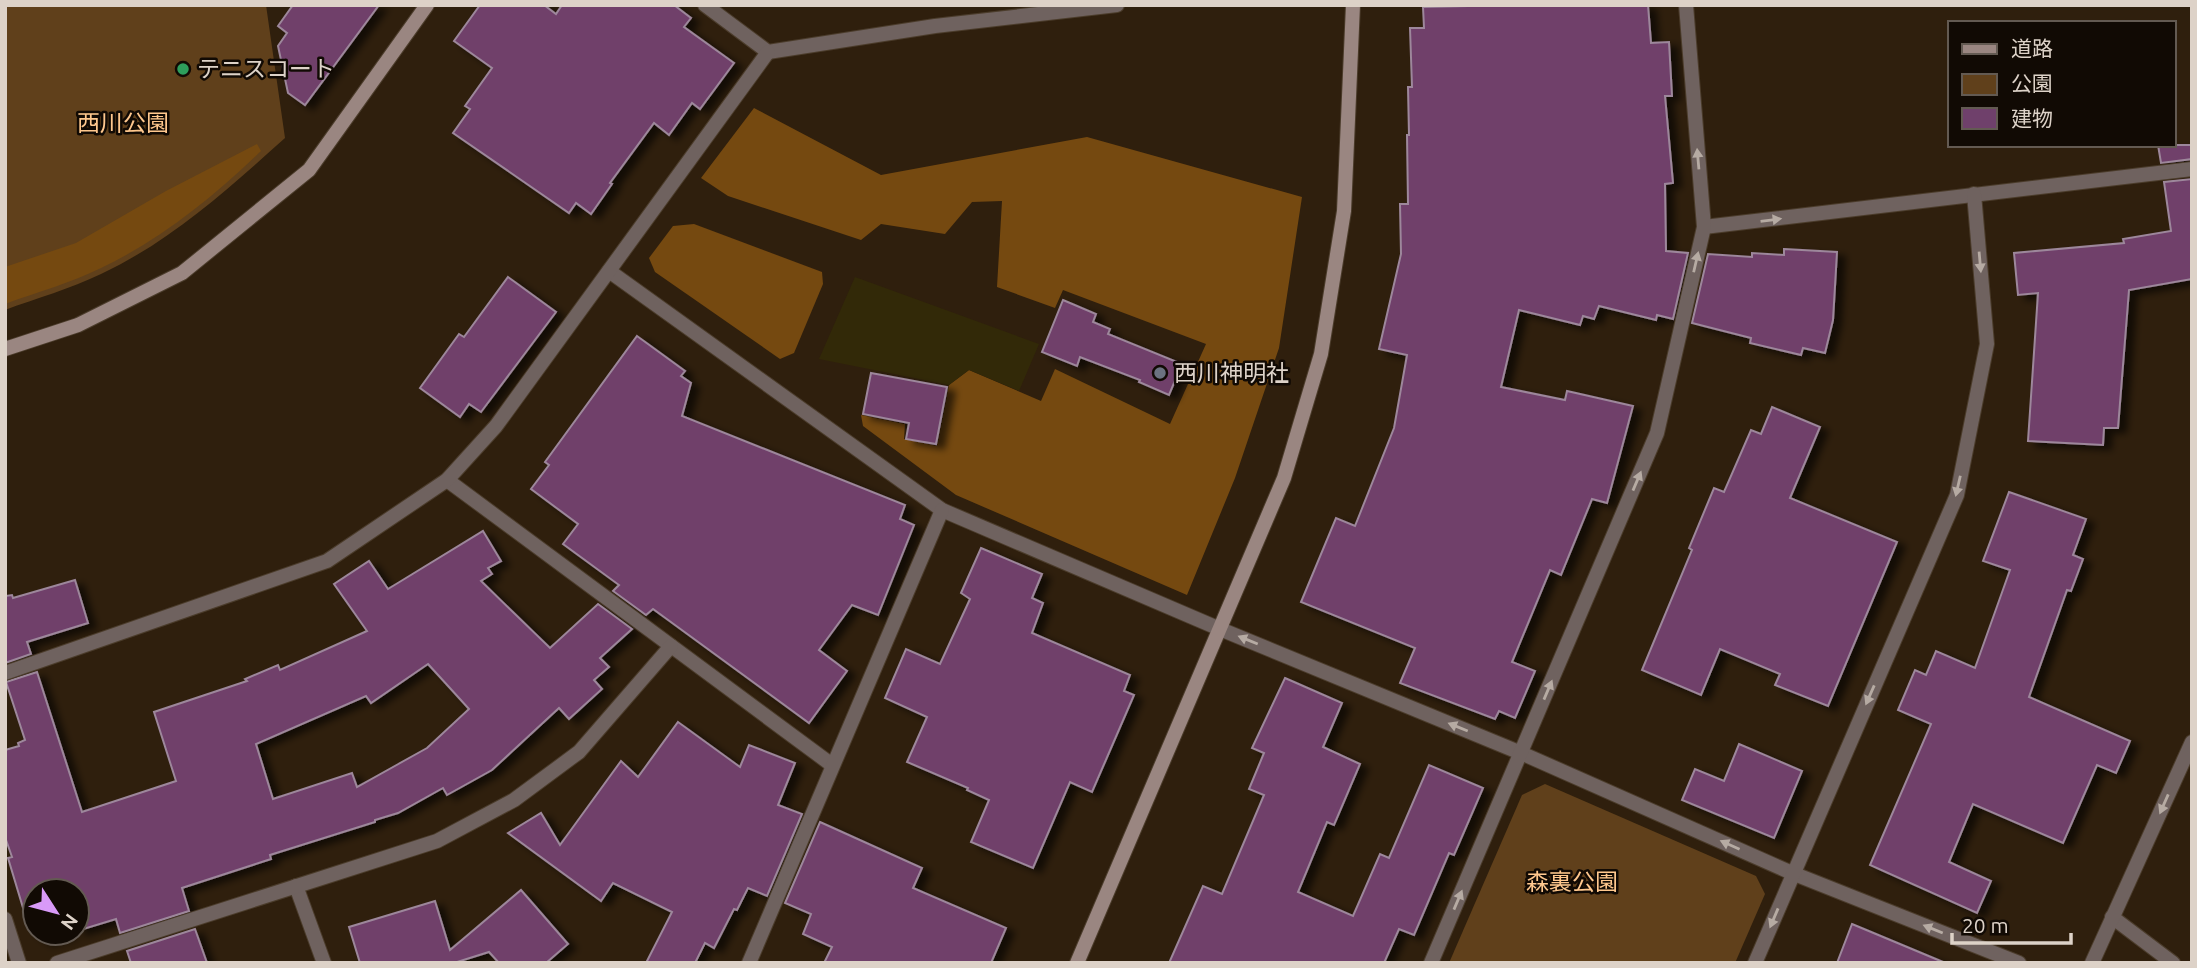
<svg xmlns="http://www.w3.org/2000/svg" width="2197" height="968" font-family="Ubuntu,'Noto Sans JP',sans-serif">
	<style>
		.green { fill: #60401b }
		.forest { fill: #754910 }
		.sand { fill: #322908 }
		.building { fill: #6f406b; stroke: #9d879b; stroke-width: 2; fill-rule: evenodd; filter: url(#shadow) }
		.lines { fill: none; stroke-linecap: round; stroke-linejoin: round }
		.lane-casing { stroke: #4b3c2b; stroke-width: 16 }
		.street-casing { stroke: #4b3c2b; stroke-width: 16 }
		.secondary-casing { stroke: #4b3c2b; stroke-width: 16 }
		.lane { stroke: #6f625f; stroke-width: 14 }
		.street { stroke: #6f625f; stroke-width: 14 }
		.secondary { stroke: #9a8681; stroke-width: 14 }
		.oneway { fill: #b6aba3 }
		.leisure-dot { fill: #2e9e5b; stroke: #110a04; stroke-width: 2.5 }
		.worship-dot { fill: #6b7280; stroke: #110a04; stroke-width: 2.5 }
		.labels { text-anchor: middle; stroke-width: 5; stroke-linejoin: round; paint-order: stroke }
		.poi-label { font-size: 23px; fill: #ddd2c8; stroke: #110a04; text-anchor: start }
		.park-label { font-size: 23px; fill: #ffc88e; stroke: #110a04 }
	</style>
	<defs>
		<filter id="shadow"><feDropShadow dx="8" dy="4.5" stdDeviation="3.5" flood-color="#0009"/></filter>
	</defs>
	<rect width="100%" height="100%" fill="#2f1f0d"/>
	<g class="green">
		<path d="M5 5H266L285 138C228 189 171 241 101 274 70 289 37 298 5 310Z"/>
		<polygon points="1545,784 1756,876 1765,894 1735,963 1449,963 1522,795"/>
	</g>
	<g class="forest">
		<polygon points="754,108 881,175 1087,137 1302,197 1279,348 1235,478 1187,595 956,495 863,426 861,415 905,424 904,439 937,446 949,385 969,370 1041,401 1055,369 1170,424 1206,344 1063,290 1055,308 997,287 1002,201 972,202 945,234 881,224 861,240 728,196 701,178"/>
		<path d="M257 144 261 151C213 197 162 239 101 268 71 283 37 292 5 304V267L76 243 166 191Z"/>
		<polygon points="694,224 822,272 823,284 794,353 780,359 655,272 649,258 673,226"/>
	</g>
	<polygon class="sand" points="855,277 1039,344 1019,391 969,370 949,385 819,359"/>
	<g class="building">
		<polygon points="293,5 379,5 305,105 288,93 278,46 287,33 278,26"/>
		<polygon points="480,5 544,5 556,14 562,5 674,5 691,18 684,27 734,63 700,109 692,103 669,135 654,123 610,183 612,184 591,214 576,203 569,213 453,133 470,109 465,106 492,68 454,41"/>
		<polygon points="1514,5 1648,5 1651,43 1669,42 1672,96 1665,96 1673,183 1665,184 1666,251 1688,253 1673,319 1657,315 1656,320 1599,306 1594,319 1583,316 1580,325 1519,310 1501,387 1565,400 1567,391 1633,406 1607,503 1592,499 1561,575 1550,570 1512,662 1535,671 1515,718 1499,711 1495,719 1400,683 1415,648 1301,602 1336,518 1355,526 1394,428 1407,355 1379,349 1401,254 1400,204 1408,204 1407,135 1409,135 1408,87 1412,87 1410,28 1424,28 1423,7"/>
		<polygon points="2158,145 2192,145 2192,159 2161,163"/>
		<polygon points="2192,179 2192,279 2129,290 2118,428 2104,428 2103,445 2028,441 2038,293 2018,295 2014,253 2124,243 2123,239 2171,231 2164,182"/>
		<polygon points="1784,249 1837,252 1833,320 1825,353 1803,348 1801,355 1750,343 1751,338 1692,323 1708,254 1752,257 1752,253 1784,255"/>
		<polygon points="508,277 556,312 481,412 469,404 460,417 420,388 459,334 464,337"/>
		<polygon points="1063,300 1096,314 1093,322 1110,329 1108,334 1182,364 1169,395 1139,382 1140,380 1080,357 1077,366 1042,352"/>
		<polygon points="637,336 685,371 681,376 691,383 682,416 905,505 900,519 914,525 878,615 852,605 819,650 847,671 809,723 653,609 646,615 613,591 619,585 563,544 578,524 531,489 549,465 545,462"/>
		<polygon points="871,373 947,387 936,444 906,439 909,423 863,414"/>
		<polygon points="1772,407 1820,427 1790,498 1897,542 1828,706 1775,685 1780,674 1720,649 1701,695 1642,670 1692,550 1689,548 1714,488 1724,492 1751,430 1761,434"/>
		<polygon points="2009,492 2086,519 2073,555 2083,559 2071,591 2067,590 2029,697 2130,741 2116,773 2097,765 2063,843 1973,804 1949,862 1991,881 1977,913 1870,865 1931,724 1898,710 1915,670 1926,675 1936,651 1975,668 2010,570 1983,561"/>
		<path d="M483 531 501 561 488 568 492 574 481 581 550 648 598 604 632 629 600 658 609 667 594 680 602 689 569 719 559 708 492 770 447 795 443 788 398 813 375 820V822L270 855 271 859 182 888 189 911 120 933 116 919 77 931V891H35V933H71L45 941 30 931 8 858 12 857 5 837V750L19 746 18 743 25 740 6 682 37 672 82 812 176 781 154 712 247 681 245 679 278 665 280 670 367 631 334 584 369 561 388 589ZM428 664 469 709 427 748 357 787 352 773 273 799 256 744 366 696 371 703Z"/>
		<polygon points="981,548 1042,574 1032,598 1043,603 1032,633 1130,675 1124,691 1134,695 1092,792 1070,782 1033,868 971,842 989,800 967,790 968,788 907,762 927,717 885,698 906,649 940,664 970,599 961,593"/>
		<polygon points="75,580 88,623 27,642 31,654 5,663 5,596 12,595 13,598"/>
		<polygon points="1285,678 1342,703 1323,747 1360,764 1334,825 1327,822 1298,892 1353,916 1380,854 1389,858 1429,765 1483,788 1454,855 1449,853 1414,935 1399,929 1384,963 1169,963 1203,886 1222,894 1264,795 1249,789 1264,753 1252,748"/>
		<polygon points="678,722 740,767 749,745 795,763 778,805 802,814 767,896 748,888 737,910 734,909 714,948 705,943 695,963 646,963 672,912 613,883 601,901 508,833 541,813 560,845 621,761 638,777"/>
		<polygon points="1739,744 1802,771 1774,838 1682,800 1695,769 1724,781"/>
		<polygon points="820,822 922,868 913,888 1006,928 991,963 824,963 832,947 803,934 811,914 785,903"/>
		<polygon points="521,890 568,944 546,963 499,963 489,952 454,963 360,963 349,927 435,901 450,950"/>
		<polygon points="1852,924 1943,962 1943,963 1837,963"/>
		<polygon points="195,929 207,963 131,963 127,951"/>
	</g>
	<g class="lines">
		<defs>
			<polyline id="lane" points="2112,917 2173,963"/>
			<g id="street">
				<polyline points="705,5 768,52 935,26 1117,5"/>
				<polyline points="1704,227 2192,169"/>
				<polyline points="609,271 942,510 1220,629 1521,753 1792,873 2019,963"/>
				<polyline points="447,480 832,765"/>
				<polyline points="5,673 327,561 447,480 496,426 768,52"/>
				<polyline points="296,886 324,963"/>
				<polyline points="5,919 19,963"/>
				<polyline points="57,963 437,841 514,800 579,752 671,646"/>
				<polyline points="749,963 942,510"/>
				<polyline points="1431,963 1657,433 1704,227 1686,5"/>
				<polyline points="1755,963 1957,495 1987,344 1974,194"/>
				<polyline points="2092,963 2192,742"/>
			</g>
			<g id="secondary">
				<polyline points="5,349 78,325 182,273 309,170 427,5"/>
				<polyline points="1077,963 1284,478 1321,354 1344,211 1353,5"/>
			</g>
		</defs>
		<use href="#lane" class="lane-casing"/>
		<use href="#street" class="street-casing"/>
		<use href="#secondary" class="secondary-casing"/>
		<use href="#lane" class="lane"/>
		<use href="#street" class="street"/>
		<use href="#secondary" class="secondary"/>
	</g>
	<defs><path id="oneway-solid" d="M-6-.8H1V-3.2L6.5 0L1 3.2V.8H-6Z" transform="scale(1.75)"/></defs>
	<g class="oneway">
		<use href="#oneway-solid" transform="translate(1698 159) rotate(-95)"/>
		<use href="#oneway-solid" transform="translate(1771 220) rotate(-7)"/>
		<use href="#oneway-solid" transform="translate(1696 262) rotate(-77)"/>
		<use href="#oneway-solid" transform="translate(1980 262) rotate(85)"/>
		<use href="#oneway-solid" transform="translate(1637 481) rotate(-67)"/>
		<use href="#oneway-solid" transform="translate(1958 486) rotate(103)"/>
		<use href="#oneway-solid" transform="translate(1248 640) rotate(-158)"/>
		<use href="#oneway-solid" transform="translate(1548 690) rotate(-67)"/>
		<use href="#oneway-solid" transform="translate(1870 695) rotate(114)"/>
		<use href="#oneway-solid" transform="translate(1458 727) rotate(-158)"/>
		<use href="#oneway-solid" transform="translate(2164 804) rotate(114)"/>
		<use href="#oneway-solid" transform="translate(1730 845) rotate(-156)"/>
		<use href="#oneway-solid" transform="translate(1458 900) rotate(-67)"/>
		<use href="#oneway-solid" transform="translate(1774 918) rotate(113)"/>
		<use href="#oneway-solid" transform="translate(1933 929) rotate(-158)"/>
	</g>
	<circle class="leisure-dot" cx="183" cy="69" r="7"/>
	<circle class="worship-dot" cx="1160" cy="373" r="7"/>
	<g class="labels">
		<g class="poi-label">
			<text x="197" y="77">テニスコート</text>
			<text x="1174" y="381">西川神明社</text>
		</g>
		<g class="park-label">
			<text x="123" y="131">西川公園</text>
			<text x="1572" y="890">森裏公園</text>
		</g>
	</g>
	<rect width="2197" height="968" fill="none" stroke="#ddd2c8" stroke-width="14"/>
	<rect x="1948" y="21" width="228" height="126" fill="#110a04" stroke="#635a52" stroke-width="2"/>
	<rect x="1962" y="44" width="35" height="10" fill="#9a8681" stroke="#635a52" stroke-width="2"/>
	<text x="2011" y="56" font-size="21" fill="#ddd2c8">道路</text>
	<rect x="1962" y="74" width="35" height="21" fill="#60401b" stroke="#635a52" stroke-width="2"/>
	<text x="2011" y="91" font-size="21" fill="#ddd2c8">公園</text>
	<rect x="1962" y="108" width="35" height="21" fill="#6f406b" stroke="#635a52" stroke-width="2"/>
	<text x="2011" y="126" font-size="21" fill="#ddd2c8">建物</text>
	<g transform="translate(56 912) rotate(126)"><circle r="33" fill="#110a04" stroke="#635a52" stroke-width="2"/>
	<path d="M0-5L12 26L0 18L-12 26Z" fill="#d89af8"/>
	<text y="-10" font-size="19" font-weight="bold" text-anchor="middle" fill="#ddd2c8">N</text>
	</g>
	<path d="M1952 933v10h119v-10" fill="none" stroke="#ddd2c8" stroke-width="3.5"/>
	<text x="1962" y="933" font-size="21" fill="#ddd2c8" stroke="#110a04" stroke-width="5" paint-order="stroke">20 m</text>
</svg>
